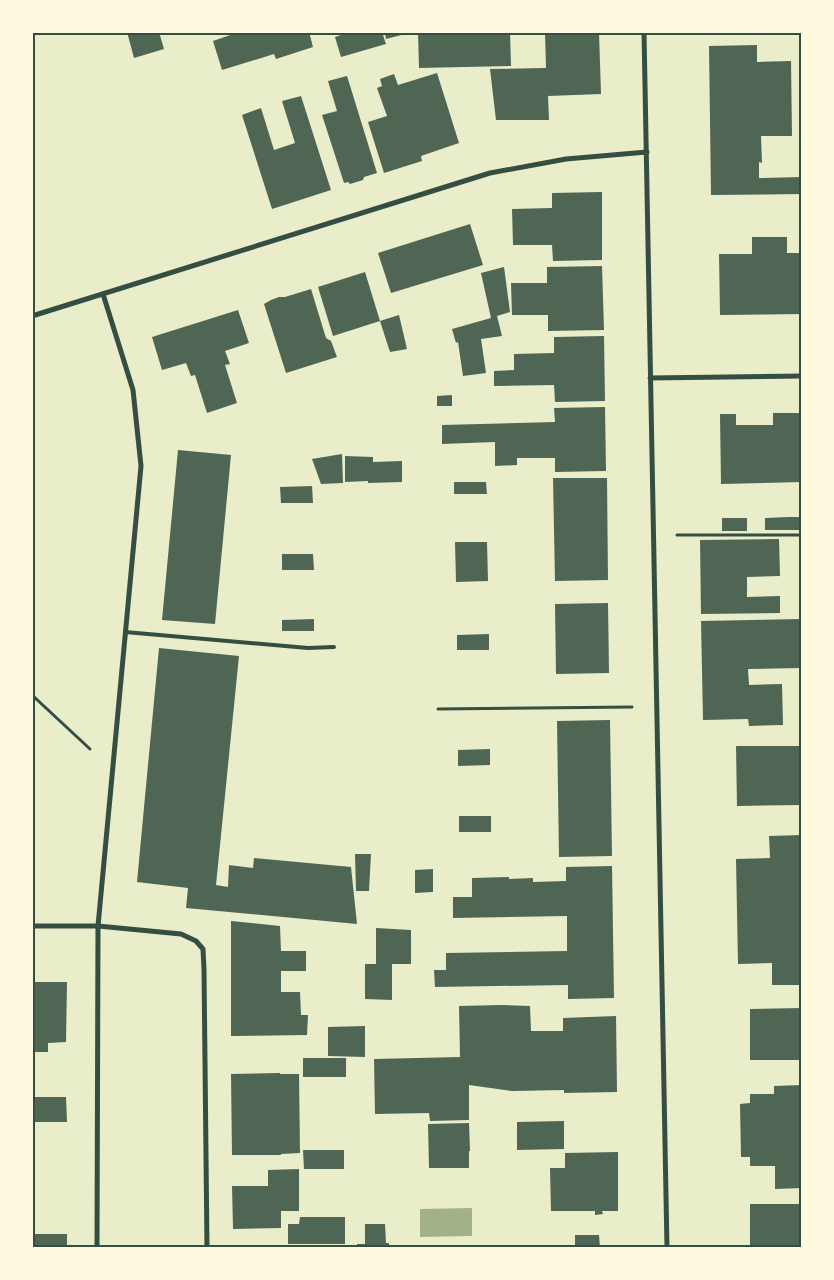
<svg xmlns="http://www.w3.org/2000/svg" width="834" height="1280" font-family="'Alegreya Sans',sans-serif">
	<style>
		.water { fill: #a3b18a }
		.building { fill: #4f6655 }
		.lines { fill: none; stroke-linecap: round; stroke-linejoin: round }
		.path { stroke: #344e41; stroke-width: 3 }
		.service { stroke: #344e41; stroke-width: 4 }
		.minor { stroke: #344e41; stroke-width: 5 }
		.neatline { fill: none; stroke: #344e41; stroke-width: 2 }
	</style>
	<rect width="100%" height="100%" fill="#e9edc9"/>
	<polygon class="water" points="472,1208 472,1236 420,1237 420,1209"/>
	<g class="building">
		<polygon points="127,32 159,32 164,49 134,58"/>
		<polygon points="239,32 309,32 313,47 276,59 274,54 222,70 213,41"/>
		<polygon points="350,32 382,32 386,44 341,57 335,37"/>
		<polygon points="388,32 409,32 409,33 386,39 385,33"/>
		<polygon points="418,32 510,32 511,66 419,68"/>
		<polygon points="545,32 599,32 601,94 548,96 549,120 496,120 490,69 546,68"/>
		<polygon points="757,45 757,62 791,61 792,136 761,136 762,163 759,162 759,178 802,177 802,194 711,195 709,46"/>
		<polygon points="437,73 459,143 421,156 422,161 384,173 368,122 387,116 377,88 382,86 380,79 394,74 398,85"/>
		<polygon points="347,76 377,173 364,177 363,180 350,184 348,182 344,183 322,115 337,111 328,81"/>
		<polygon points="301,96 331,190 272,209 242,115 261,108 274,150 295,143 282,101"/>
		<polygon points="602,192 602,260 553,261 552,245 513,245 512,209 552,208 552,193"/>
		<polygon points="470,224 483,265 391,293 378,253"/>
		<polygon points="752,237 787,237 787,253 802,253 802,314 720,315 719,254 752,254"/>
		<polygon points="602,266 604,330 548,331 548,315 512,315 511,283 547,283 547,267"/>
		<polygon points="504,267 510,312 497,316 502,336 481,339 486,373 463,376 458,342 456,343 452,329 491,318 481,273"/>
		<polygon points="365,272 380,321 333,336 318,287"/>
		<polygon points="311,289 326,338 331,341 337,357 286,373 264,304 271,300 279,297 285,297"/>
		<polygon points="238,310 249,343 225,351 230,364 225,365 237,403 207,413 195,375 191,376 186,363 162,370 152,337"/>
		<polygon points="399,315 407,349 390,352 380,321"/>
		<polygon points="604,336 605,401 555,402 554,385 494,386 494,371 514,370 514,354 554,353 554,337"/>
		<polygon points="452,395 452,406 437,406 437,396"/>
		<polygon points="605,407 606,471 555,472 555,458 517,458 517,465 495,466 495,442 442,444 442,425 555,422 554,408"/>
		<polygon points="773,413 802,413 802,482 721,484 720,414 736,414 736,425 773,425"/>
		<polygon points="178,450 231,455 215,624 162,620"/>
		<polygon points="342,454 343,483 321,484 312,459"/>
		<polygon points="345,456 373,457 373,462 402,461 402,482 368,483 368,481 345,482"/>
		<polygon points="553,478 607,478 608,580 555,581"/>
		<polygon points="454,482 486,482 487,494 454,494"/>
		<polygon points="312,486 313,503 281,503 280,487"/>
		<polygon points="789,517 802,517 802,530 765,530 765,518"/>
		<rect x="722" y="518" width="25" height="13"/>
		<polygon points="779,539 780,576 747,577 747,597 780,596 780,613 701,614 700,540"/>
		<polygon points="455,542 487,542 488,581 456,582"/>
		<polygon points="282,554 313,554 314,570 282,570"/>
		<polygon points="608,603 609,673 556,674 555,604"/>
		<polygon points="314,619 314,631 282,631 282,620"/>
		<polygon points="802,619 802,668 748,669 749,685 782,684 783,725 749,726 748,719 703,720 701,621"/>
		<polygon points="489,634 489,650 457,650 457,635"/>
		<polygon points="159,648 239,656 216,885 228,887 229,865 253,868 254,858 351,867 357,924 186,908 188,888 137,882"/>
		<polygon points="610,720 612,856 559,857 557,721"/>
		<polygon points="736,746 802,746 802,805 737,806"/>
		<polygon points="490,749 490,765 458,766 458,750"/>
		<rect x="459" y="816" width="32" height="16"/>
		<polygon points="802,835 802,985 772,985 772,963 738,964 736,859 770,858 769,836"/>
		<polygon points="355,854 371,854 369,891 356,891"/>
		<polygon points="612,866 614,998 568,999 568,985 435,987 434,970 446,970 446,953 567,951 567,916 453,918 453,897 472,897 472,878 509,877 509,879 533,878 533,882 566,881 566,867"/>
		<polygon points="433,869 433,892 415,893 415,870"/>
		<polygon points="231,921 280,926 281,951 306,951 306,971 281,971 281,992 300,992 301,1015 308,1015 307,1035 231,1036"/>
		<polygon points="376,928 411,930 411,964 392,964 392,1000 365,999 365,964 376,964"/>
		<polygon points="32,982 67,982 66,1042 48,1043 48,1052 32,1052"/>
		<polygon points="501,1005 530,1006 531,1031 563,1031 563,1018 616,1016 617,1092 564,1093 564,1090 512,1091 469,1085 469,1120 430,1121 429,1113 375,1114 374,1059 460,1057 459,1006"/>
		<polygon points="802,1008 802,1060 750,1060 750,1009"/>
		<polygon points="365,1026 365,1057 328,1056 328,1027"/>
		<rect x="303" y="1058" width="43" height="19"/>
		<polygon points="280,1073 280,1074 299,1074 300,1153 281,1154 281,1155 232,1155 231,1074"/>
		<polygon points="802,1085 802,1188 775,1189 775,1166 750,1166 750,1157 741,1157 740,1104 750,1103 750,1094 774,1094 774,1086"/>
		<polygon points="32,1097 66,1097 67,1122 32,1122"/>
		<polygon points="564,1121 564,1149 517,1150 517,1122"/>
		<polygon points="469,1123 470,1151 469,1151 469,1168 429,1168 428,1124"/>
		<polygon points="303,1150 344,1150 344,1169 304,1169"/>
		<polygon points="618,1152 618,1211 602,1211 603,1214 595,1215 595,1211 551,1211 550,1168 565,1168 565,1153"/>
		<polygon points="299,1169 299,1211 281,1211 281,1228 233,1229 232,1186 268,1186 268,1170"/>
		<rect x="750" y="1204" width="52" height="44"/>
		<polygon points="300,1217 345,1217 345,1244 288,1244 288,1224 299,1224"/>
		<polygon points="365,1224 385,1224 386,1243 389,1243 389,1248 357,1248 357,1244 365,1244"/>
		<rect x="32" y="1234" width="35" height="14"/>
		<polygon points="575,1235 599,1235 600,1248 575,1248"/>
	</g>
	<g class="lines">
		<g class="path">
			<polyline points="677,535 802,535"/>
			<polyline points="32,695 90,749"/>
			<polyline points="438,709 632,707"/>
		</g>
		<polyline class="service" points="125,632 308,648 334,647"/>
		<g class="minor">
			<polyline points="644,32 667,1248"/>
			<polyline points="32,316 490,173 566,159 647,152"/>
			<polyline points="650,378 802,376"/>
			<polyline points="32,926 98,926 181,934 196,941 203,949 204,969 207,1248"/>
			<polyline points="97,1248 98,926 141,466 133,390 103,294"/>
		</g>
	</g>
	<rect width="834" height="1280" fill="none" stroke="#fefae0" stroke-width="68"/>
	<rect x="34" y="34" width="766" height="1212" class="neatline"/>
</svg>
